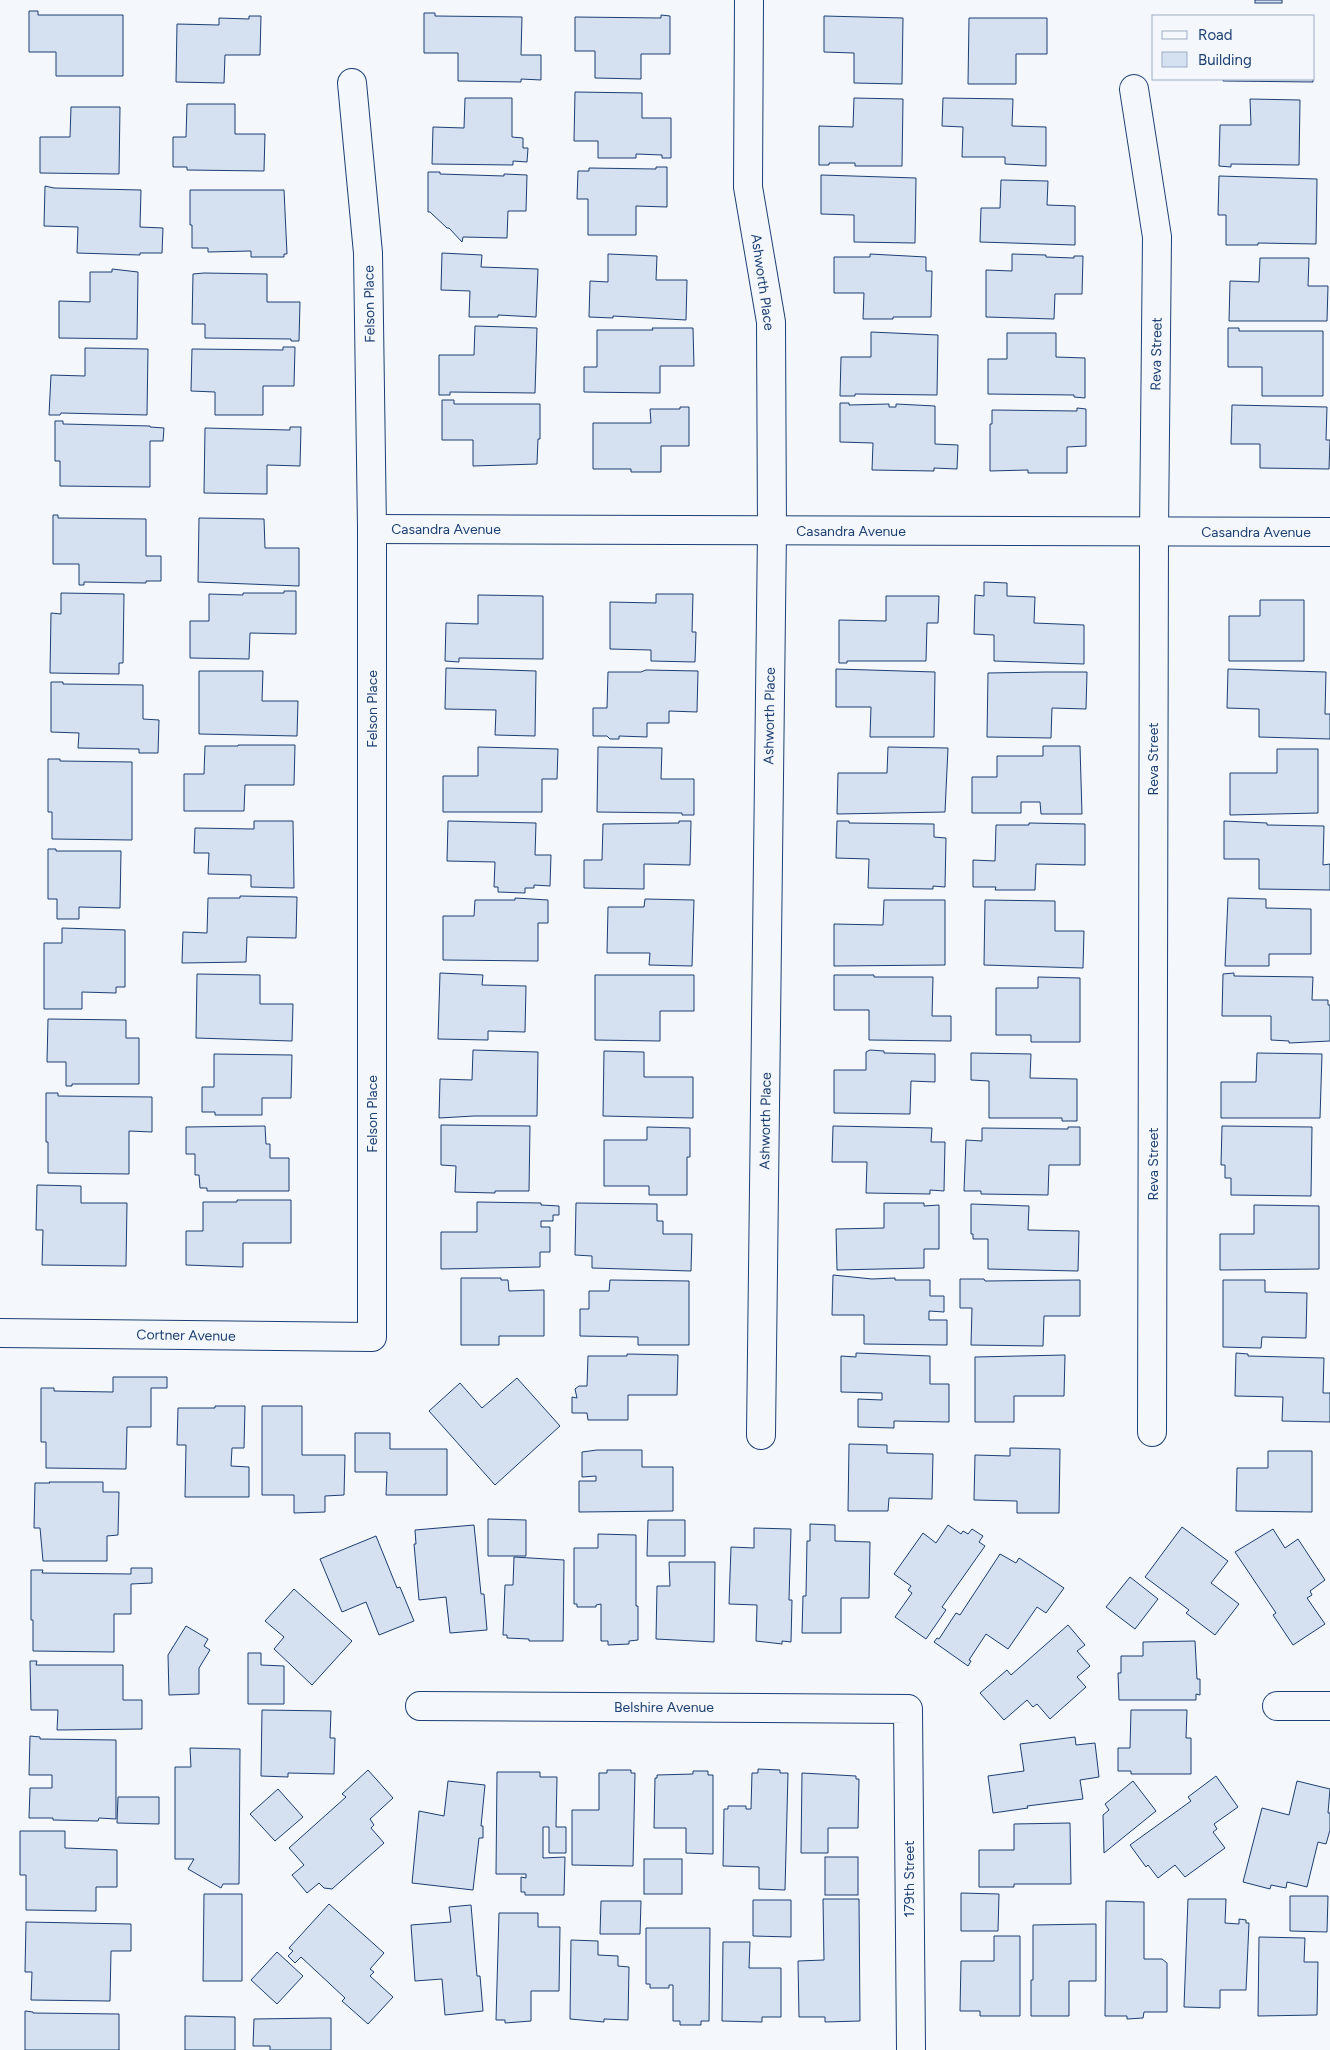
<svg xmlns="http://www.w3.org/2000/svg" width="1330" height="2050" font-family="Figtree,sans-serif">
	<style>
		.building { fill: #d5e0f0; stroke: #1d3f73 }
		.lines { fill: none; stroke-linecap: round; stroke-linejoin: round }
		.street-casing { stroke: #1d3f73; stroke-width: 30 }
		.street { stroke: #f4f7fb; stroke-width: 28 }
		.labels { text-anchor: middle; stroke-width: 4; stroke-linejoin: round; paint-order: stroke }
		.street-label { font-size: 14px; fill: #1d3f73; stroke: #f4f7fb }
	</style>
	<rect width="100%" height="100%" fill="#f4f7fb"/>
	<g class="building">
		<rect x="1255" y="0" width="27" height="3"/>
		<polygon points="29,11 38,11 38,15 123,15 123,76 56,76 56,52 29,52"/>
		<polygon points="424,13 435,13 435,16 522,17 521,55 541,55 541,80 521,79 521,82 458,81 458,53 424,53"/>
		<polygon points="661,15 670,16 670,54 641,54 641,79 595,78 595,51 575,51 575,17 661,18"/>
		<polygon points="249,16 261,16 260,55 225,55 224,83 176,82 177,24 219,25 219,18 249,19"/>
		<polygon points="824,16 903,18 902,84 854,83 854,53 824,52"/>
		<polygon points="969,18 1047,18 1047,54 1016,54 1016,84 968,84"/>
		<polygon points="1223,79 1313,79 1313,82 1223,81"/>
		<polygon points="575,92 642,93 642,118 671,118 671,158 662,158 662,155 636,154 636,158 598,158 598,141 574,141"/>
		<polygon points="465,98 512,98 512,137 523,138 523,148 528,148 527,162 513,161 513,165 432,164 433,127 464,128"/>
		<polygon points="854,98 903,99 902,166 855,166 855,163 829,163 829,165 819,165 819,126 853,127"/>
		<polygon points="943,98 1013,99 1012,126 1046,127 1046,166 1005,164 1005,157 962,157 963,127 942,126"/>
		<polygon points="1250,99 1300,100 1299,165 1231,164 1231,167 1219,166 1220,125 1251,125"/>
		<polygon points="187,104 235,104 235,134 265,134 264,171 187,170 187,167 173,167 173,137 186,137"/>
		<polygon points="71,107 120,107 119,174 40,173 40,137 70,137"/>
		<polygon points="656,167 667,167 667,207 636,206 636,235 588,235 588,199 577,199 578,171 589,171 589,168 656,169"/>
		<polygon points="428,172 440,172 440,174 504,176 504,174 527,175 526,211 508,211 507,238 463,237 462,242 449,228 447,228 430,212 428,212"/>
		<polygon points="821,175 916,178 915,243 854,242 854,215 821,214"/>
		<polygon points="1219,176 1317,179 1316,244 1258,243 1258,245 1226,245 1226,215 1218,215"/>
		<polygon points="1001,180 1048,181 1047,205 1075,206 1075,245 980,242 981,208 1000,208"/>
		<polygon points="45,186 54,188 141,190 140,227 163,228 162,253 140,253 140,255 77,253 78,227 44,226"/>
		<polygon points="190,190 284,190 287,254 284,254 284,257 251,257 251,251 208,252 208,248 192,248 192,225 190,225"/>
		<polygon points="442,253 482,255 481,267 538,269 536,317 498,315 498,317 469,317 470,291 441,290"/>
		<polygon points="608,254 657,256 656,280 687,280 686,320 613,316 613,318 589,317 590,281 608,282"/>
		<polygon points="870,254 926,257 926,271 932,271 931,317 893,317 893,319 863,319 864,293 834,293 834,257 870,257"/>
		<polygon points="1012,254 1046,255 1046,257 1074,258 1074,256 1083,256 1082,294 1055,294 1054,319 986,317 986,270 1012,271"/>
		<polygon points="1260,258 1309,258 1308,286 1328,286 1327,321 1229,321 1230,281 1259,282"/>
		<polygon points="112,269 138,272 137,339 59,338 59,301 90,302 90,272 112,272"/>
		<polygon points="204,273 267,274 267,302 300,302 299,341 291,341 291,339 205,338 205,324 192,324 193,274"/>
		<polygon points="475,326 537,328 535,393 450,392 450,395 439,395 439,355 474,355"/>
		<polygon points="652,328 693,328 694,366 660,366 660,393 584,392 584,367 597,367 597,330 653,330"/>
		<polygon points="1228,328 1239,328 1239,331 1323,331 1323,396 1262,396 1262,367 1228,367"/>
		<polygon points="871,332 938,335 937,395 855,394 855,396 840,396 841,357 871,357"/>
		<polygon points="1007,333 1056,333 1056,357 1085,358 1085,398 1074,397 1074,395 988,394 988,359 1007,359"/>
		<polygon points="283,347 295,347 294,386 263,386 263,415 215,415 215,392 191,391 192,349 283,350"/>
		<polygon points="85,348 148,349 147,415 61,413 60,415 49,415 51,375 85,376"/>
		<polygon points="442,400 454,400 454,404 540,404 540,439 538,439 537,464 473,466 473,440 442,440"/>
		<polygon points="840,403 849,403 849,405 889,404 889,407 896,407 896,404 935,406 935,444 958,445 957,469 934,468 934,471 872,470 873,443 840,442"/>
		<polygon points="1232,405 1327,407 1326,440 1330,440 1329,469 1260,468 1260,444 1231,444"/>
		<polygon points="680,407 689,407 689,446 661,446 661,472 631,472 631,469 593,469 593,423 651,423 650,409 680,409"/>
		<polygon points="1077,408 1086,409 1086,446 1067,447 1067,473 1028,473 1028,470 990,471 990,424 992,424 992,410 1077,411"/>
		<polygon points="55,421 63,421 63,424 150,426 150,427 164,428 163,441 150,441 150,487 60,486 60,461 55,461"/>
		<polygon points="290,427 301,427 300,466 267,465 267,494 204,493 205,428 290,430"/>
		<polygon points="53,515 58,515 58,518 146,519 146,556 161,556 161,581 146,581 146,583 84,582 84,585 79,585 79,564 53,564"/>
		<polygon points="199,518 264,519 265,548 299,548 299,586 198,582"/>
		<polygon points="984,582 1007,583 1007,596 1035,597 1034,623 1084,625 1084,664 994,661 994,635 974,634 975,595 984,596"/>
		<polygon points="284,591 296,591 296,634 250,633 249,659 190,658 190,621 209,621 209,594 243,595 243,593 284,593"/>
		<polygon points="61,593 124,594 123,663 119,663 119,674 50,673 51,613 61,614"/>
		<polygon points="656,594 693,594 692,632 696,632 695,662 651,661 651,650 610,649 610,602 656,603"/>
		<polygon points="478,595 543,596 543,659 459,658 459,662 445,661 446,623 478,624"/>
		<polygon points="886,596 939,596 938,623 927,623 926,661 847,661 847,663 839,663 839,620 886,621"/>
		<polygon points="1260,600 1304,600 1304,661 1229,661 1229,616 1260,616"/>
		<polygon points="446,668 536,671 535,736 495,735 496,710 445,709"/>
		<polygon points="836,669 935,672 934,737 870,737 871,707 836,707"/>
		<polygon points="1228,669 1326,672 1325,714 1330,714 1330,739 1259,737 1259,709 1227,708"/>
		<polygon points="646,670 698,671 697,712 669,711 669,723 647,723 647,737 619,736 619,739 610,739 607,736 593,736 593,708 607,708 608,672 641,672"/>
		<polygon points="199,671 263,671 262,701 298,701 297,736 199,734"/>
		<polygon points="1045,672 1087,672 1086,709 1052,708 1051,738 987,737 988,673"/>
		<polygon points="51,682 63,682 63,684 143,685 143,719 159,720 158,753 139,753 139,749 78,748 79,733 51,732"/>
		<polygon points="238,745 295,745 294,785 245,785 244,811 184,811 184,774 204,774 205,746 238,746"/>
		<polygon points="1043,746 1080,746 1082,814 1041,814 1040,802 1021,802 1021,813 972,813 972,777 997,777 997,756 1043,756"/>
		<polygon points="478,747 558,749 557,779 542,779 542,812 443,812 443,776 478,776"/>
		<polygon points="598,747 662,748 661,779 694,779 694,815 682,815 682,813 597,812"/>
		<polygon points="888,747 948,748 945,812 837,814 838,773 887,773"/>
		<polygon points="1277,749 1318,749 1318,813 1230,815 1230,773 1277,773"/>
		<polygon points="48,759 60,759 60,761 132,762 132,840 52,839 52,812 48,812"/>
		<polygon points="254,821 293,821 294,888 251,887 251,875 208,874 209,853 194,853 195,828 254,829"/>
		<polygon points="448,821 536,823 535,855 551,855 550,886 534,885 534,888 525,888 525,893 498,892 498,887 494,887 495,862 447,861"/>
		<polygon points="679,821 691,821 690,865 644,864 644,889 584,888 584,860 602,860 603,824 679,823"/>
		<polygon points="837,821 849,821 849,823 934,824 934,837 946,838 945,887 933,886 933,889 868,888 869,859 836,858"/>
		<polygon points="1224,821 1267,823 1267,825 1324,826 1323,865 1330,864 1330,890 1259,889 1259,859 1224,859"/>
		<polygon points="1029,823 1085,824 1085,865 1036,864 1035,890 995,890 996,887 973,887 973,860 995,861 996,825 1029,825"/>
		<polygon points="48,849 56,849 56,851 121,851 120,908 79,907 79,919 57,919 57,899 48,899"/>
		<polygon points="240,896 297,897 296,938 247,937 246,962 182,963 183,932 207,933 208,898 240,898"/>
		<polygon points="515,898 548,900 548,923 538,923 538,961 443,960 443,916 474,916 475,900 515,900"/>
		<polygon points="1228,898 1266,899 1266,908 1311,909 1311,954 1269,954 1269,966 1225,966"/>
		<polygon points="645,899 694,900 692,966 649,965 650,953 607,953 608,907 644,907"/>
		<polygon points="884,900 945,900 945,965 834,966 834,924 883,925"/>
		<polygon points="985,900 1055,901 1055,931 1084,931 1083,968 984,965"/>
		<polygon points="62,928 125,930 125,987 116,987 116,993 82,992 82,1009 44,1009 44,943 62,943"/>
		<polygon points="440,973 483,975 482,985 526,986 525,1032 488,1031 488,1040 438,1039"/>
		<polygon points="1234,973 1234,976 1313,977 1312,1000 1328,1000 1328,1005 1330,1005 1330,1041 1289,1043 1289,1041 1271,1040 1271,1016 1222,1016 1223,974"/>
		<polygon points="197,974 260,975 260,1004 293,1004 292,1041 196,1038"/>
		<polygon points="595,975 694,975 694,1011 660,1011 660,1041 595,1040"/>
		<polygon points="834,975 874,975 874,977 933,977 932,1016 951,1016 951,1041 869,1040 869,1010 834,1010"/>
		<polygon points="1038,977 1080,978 1080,1042 1031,1042 1031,1035 996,1035 996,988 1038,988"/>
		<polygon points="48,1019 126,1020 126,1038 139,1038 139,1084 72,1084 72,1086 66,1086 66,1062 47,1062"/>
		<polygon points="473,1050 538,1052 537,1116 474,1116 439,1118 440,1079 472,1080"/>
		<polygon points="870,1050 884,1051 884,1053 935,1054 935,1082 911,1081 910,1114 834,1113 834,1070 866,1070 866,1052"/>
		<polygon points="604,1051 644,1052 644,1077 693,1077 693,1118 603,1116"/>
		<polygon points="971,1053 1031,1054 1030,1078 1077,1079 1077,1121 1062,1121 1062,1118 989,1118 989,1081 971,1080"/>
		<polygon points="1257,1053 1322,1054 1320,1118 1221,1118 1221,1082 1256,1082"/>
		<polygon points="214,1054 292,1055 291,1098 262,1098 262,1115 215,1115 215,1112 202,1112 202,1087 214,1087"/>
		<polygon points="46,1093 58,1093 58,1096 152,1097 152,1132 129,1131 129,1174 48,1173 48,1142 46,1142"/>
		<polygon points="441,1125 530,1126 529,1191 495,1191 495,1193 455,1192 456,1166 441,1165"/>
		<polygon points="265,1126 266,1144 270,1144 270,1158 289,1158 289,1191 207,1191 207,1188 200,1188 199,1175 195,1175 195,1154 186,1154 186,1127"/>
		<polygon points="833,1126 932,1128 931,1142 945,1142 944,1191 930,1190 930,1194 866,1193 867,1162 832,1162"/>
		<polygon points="1222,1126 1312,1127 1311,1196 1231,1195 1231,1178 1225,1178 1225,1165 1221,1165"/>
		<polygon points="647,1127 690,1128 690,1157 687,1157 687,1195 649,1195 649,1186 604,1186 604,1140 647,1140"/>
		<polygon points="1068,1127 1080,1127 1080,1165 1049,1165 1048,1195 981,1194 981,1191 964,1191 966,1140 982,1141 982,1128 1068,1129"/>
		<polygon points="37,1185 81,1186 81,1203 127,1203 126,1266 42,1265 43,1230 36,1230"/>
		<polygon points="237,1200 291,1200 291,1243 243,1243 243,1267 186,1265 186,1231 203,1231 203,1202 237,1202"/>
		<polygon points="477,1202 541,1203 541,1205 559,1206 559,1215 553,1215 553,1221 541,1221 541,1227 550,1227 550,1252 540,1252 540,1267 441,1269 441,1232 477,1232"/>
		<polygon points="576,1203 657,1204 657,1221 663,1221 663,1234 692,1234 691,1271 592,1268 592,1256 575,1255"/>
		<polygon points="884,1203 924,1203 924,1206 939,1205 939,1249 924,1249 924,1268 837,1270 836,1229 884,1228"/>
		<polygon points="971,1204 1029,1206 1028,1230 1079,1231 1078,1271 988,1269 988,1239 973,1239 973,1234 971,1234"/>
		<polygon points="1254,1205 1319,1206 1319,1269 1220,1270 1220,1234 1254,1234"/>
		<polygon points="833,1275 872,1279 895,1278 895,1280 930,1280 930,1296 944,1296 944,1312 929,1311 929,1320 947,1320 947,1345 864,1344 864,1315 832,1315"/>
		<polygon points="461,1278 501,1278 501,1280 508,1280 509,1291 544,1290 544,1336 499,1336 499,1345 461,1345"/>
		<polygon points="960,1279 984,1279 985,1281 1080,1280 1080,1316 1044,1316 1043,1346 971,1345 972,1308 960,1308"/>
		<polygon points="610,1280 689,1281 689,1345 638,1345 638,1337 580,1336 580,1309 589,1309 589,1291 609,1291"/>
		<polygon points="1223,1280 1265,1280 1265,1292 1307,1293 1306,1338 1262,1337 1261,1348 1223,1347"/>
		<polygon points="856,1353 930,1356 930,1384 949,1384 949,1422 894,1421 894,1428 858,1427 858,1399 882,1400 882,1393 841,1392 841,1356 856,1357"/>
		<polygon points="1236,1353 1248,1354 1248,1356 1324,1358 1323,1393 1330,1393 1330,1422 1282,1421 1283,1397 1235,1396"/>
		<polygon points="627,1354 678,1355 677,1395 628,1395 628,1420 588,1420 587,1413 572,1413 572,1397 577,1398 575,1389 579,1386 587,1386 588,1356 627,1356"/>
		<polygon points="1065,1355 1064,1396 1014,1396 1014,1422 975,1422 975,1357"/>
		<polygon points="113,1377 167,1377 167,1388 151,1388 151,1427 127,1427 126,1469 46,1468 46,1442 41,1442 41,1388 54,1388 54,1391 113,1392"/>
		<polygon points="517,1378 560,1426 495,1485 429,1411 460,1383 482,1408"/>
		<polygon points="215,1406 245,1406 244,1448 232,1448 231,1466 249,1467 249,1497 185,1497 186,1445 177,1445 178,1408 215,1408"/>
		<polygon points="262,1406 302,1406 302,1455 345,1455 344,1495 325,1496 325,1512 294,1513 294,1495 262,1495"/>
		<polygon points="355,1433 390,1433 390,1449 447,1449 447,1495 386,1495 387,1472 355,1472"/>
		<polygon points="849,1444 887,1445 887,1453 933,1454 932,1499 889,1498 888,1511 848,1511"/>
		<polygon points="1010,1448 1060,1449 1059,1513 1017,1513 1017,1501 974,1500 975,1455 1010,1456"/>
		<polygon points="597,1450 642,1450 642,1467 673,1467 673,1511 579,1512 579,1481 596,1481 596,1476 582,1477 582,1452"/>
		<polygon points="1268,1451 1312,1451 1312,1512 1236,1511 1237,1468 1268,1468"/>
		<polygon points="49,1482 103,1482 103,1492 119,1492 118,1535 107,1536 107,1561 43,1561 40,1528 34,1528 35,1483 50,1483"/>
		<polygon points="488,1519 526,1520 526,1556 488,1556"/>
		<polygon points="648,1520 685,1520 685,1556 647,1556"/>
		<polygon points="810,1524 835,1525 835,1541 870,1542 869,1598 841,1598 841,1633 802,1633 803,1596 806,1596 807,1541 810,1541"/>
		<polygon points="474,1525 481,1594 484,1594 487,1630 450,1633 446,1597 419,1600 414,1544 416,1544 415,1530"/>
		<polygon points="948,1525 961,1534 963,1531 968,1534 972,1529 983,1536 979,1542 985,1546 942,1607 946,1610 926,1639 895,1617 912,1593 908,1590 911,1586 894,1574 923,1533 936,1543"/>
		<polygon points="1182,1527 1228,1561 1211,1583 1239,1604 1215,1635 1186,1613 1189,1610 1145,1577"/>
		<polygon points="754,1528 791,1529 789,1600 792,1600 791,1642 782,1641 782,1644 756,1641 757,1605 729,1604 731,1547 754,1548"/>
		<polygon points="1273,1529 1285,1548 1298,1539 1325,1580 1310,1591 1312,1595 1307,1598 1325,1624 1293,1645 1273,1615 1276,1613 1235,1552"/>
		<polygon points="598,1534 636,1535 636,1606 638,1606 638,1640 629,1641 629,1644 608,1645 608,1641 601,1641 601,1604 596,1605 596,1607 577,1607 577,1604 574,1604 574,1548 598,1548"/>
		<polygon points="376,1536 397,1588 400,1587 414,1621 379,1635 366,1602 342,1612 320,1559"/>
		<polygon points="1000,1554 1016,1563 1019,1558 1064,1588 1046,1613 1037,1607 1008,1649 986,1634 969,1660 971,1661 968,1666 934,1642 937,1638 939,1639 956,1613 960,1615"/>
		<polygon points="514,1557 564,1560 563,1641 529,1641 529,1639 507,1638 507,1635 503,1635 505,1585 513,1585"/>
		<polygon points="669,1562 715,1562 714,1642 656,1639 657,1586 670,1586"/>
		<polygon points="131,1568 152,1568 152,1583 131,1584 131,1614 114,1614 114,1652 33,1651 33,1620 31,1620 31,1570 43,1570 42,1573 131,1574"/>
		<polygon points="1130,1577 1158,1599 1135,1629 1106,1607"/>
		<polygon points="294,1589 352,1641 312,1685 274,1649 284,1637 265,1621"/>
		<polygon points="1068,1625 1085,1645 1077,1651 1090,1666 1077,1677 1086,1687 1050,1719 1037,1704 1033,1707 1027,1700 1004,1720 980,1693 1007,1670 1011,1675"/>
		<polygon points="186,1626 208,1639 204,1646 210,1650 199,1668 199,1694 169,1695 168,1655"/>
		<polygon points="1195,1641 1197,1679 1200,1679 1200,1695 1196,1694 1196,1700 1119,1700 1118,1673 1121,1673 1121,1656 1143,1656 1143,1642"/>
		<polygon points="248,1653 261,1653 261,1665 284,1666 284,1704 248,1704"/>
		<polygon points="30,1661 37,1661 36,1665 123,1665 123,1700 142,1700 142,1729 57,1730 58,1710 31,1710"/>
		<polygon points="262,1710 331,1711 330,1738 335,1738 334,1774 288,1773 288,1777 261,1776"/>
		<polygon points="1131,1710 1187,1710 1186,1738 1191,1738 1191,1774 1131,1774 1131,1771 1118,1771 1118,1748 1130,1748"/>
		<polygon points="30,1736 40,1737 40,1739 116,1740 116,1819 99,1818 98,1821 53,1820 53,1818 29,1818 30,1788 52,1788 52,1775 29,1775"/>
		<polygon points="1075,1737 1076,1745 1095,1743 1099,1777 1080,1780 1083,1799 1027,1806 1028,1808 993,1813 988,1776 1024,1771 1020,1744"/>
		<polygon points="190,1748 240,1749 239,1884 223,1884 221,1888 188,1869 194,1859 175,1859 175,1767 191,1767"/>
		<polygon points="758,1769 780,1770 780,1773 788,1773 785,1890 759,1889 759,1867 723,1866 724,1809 728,1809 728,1806 746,1806 746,1809 751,1809 752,1773 758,1773"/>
		<polygon points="368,1770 393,1798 370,1819 374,1825 371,1828 384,1843 332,1889 324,1888 319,1883 307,1893 292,1875 304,1865 289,1848 346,1797 342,1794"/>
		<polygon points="607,1770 631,1770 631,1773 635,1773 633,1866 572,1865 572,1810 599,1810 599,1773 607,1773"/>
		<polygon points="693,1771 708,1771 708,1775 713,1775 713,1854 686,1853 686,1828 654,1828 655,1778 657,1778 657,1775 693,1774"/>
		<polygon points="497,1772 540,1772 540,1777 557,1777 556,1827 566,1827 566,1853 549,1853 549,1827 543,1827 543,1858 565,1857 564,1895 525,1895 525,1892 521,1892 521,1877 526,1878 526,1874 496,1874"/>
		<polygon points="802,1773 856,1776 856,1779 859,1779 858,1828 828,1828 828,1853 801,1853"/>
		<polygon points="1216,1776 1238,1807 1214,1824 1217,1829 1213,1832 1225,1848 1185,1877 1175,1865 1158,1878 1148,1865 1146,1867 1130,1845 1191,1801 1188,1797"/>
		<polygon points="448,1781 485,1785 481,1826 483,1826 483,1838 479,1838 473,1890 412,1883 419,1811 444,1816"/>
		<polygon points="1133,1781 1156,1811 1104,1853 1103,1815 1109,1810 1105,1804"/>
		<polygon points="1297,1781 1330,1789 1328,1813 1330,1813 1330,1830 1326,1844 1318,1842 1307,1887 1287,1882 1286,1888 1271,1885 1270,1889 1243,1882 1262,1808 1289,1815"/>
		<polygon points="278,1789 303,1817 275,1841 250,1814"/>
		<polygon points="118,1797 159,1797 159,1824 117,1823"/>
		<polygon points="1070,1823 1071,1884 1014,1884 1014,1887 979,1887 979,1850 1014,1850 1014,1824"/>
		<polygon points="20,1831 65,1831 65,1848 117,1850 117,1887 96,1887 96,1911 26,1910 26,1875 20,1875"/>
		<rect x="825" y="1857" width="33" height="38"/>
		<rect x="644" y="1859" width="38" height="35"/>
		<polygon points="961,1893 999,1894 998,1931 961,1931"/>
		<polygon points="204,1894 242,1894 242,1981 203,1981"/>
		<polygon points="1290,1896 1328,1896 1327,1932 1290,1931"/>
		<polygon points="823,1899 859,1899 860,2021 825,2022 825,2017 799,2017 798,1961 824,1960"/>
		<polygon points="1188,1899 1226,1899 1225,1923 1239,1924 1239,1919 1246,1920 1246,1923 1249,1923 1246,1990 1220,1990 1220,2008 1184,2007"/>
		<polygon points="753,1900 791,1900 791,1937 753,1936"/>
		<polygon points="601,1901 641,1901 640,1934 600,1934"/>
		<polygon points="1106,1901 1144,1902 1144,1959 1162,1959 1167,1963 1167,2012 1144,2012 1143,2018 1127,2019 1127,2016 1105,2016"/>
		<polygon points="329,1904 384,1953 370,1969 374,1972 370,1976 393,1997 368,2024 342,2001 345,1998 301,1957 295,1963 288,1956 293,1951 289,1948"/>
		<polygon points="471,1905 477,1976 480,1976 483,2011 445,2015 442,1979 415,1981 411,1925 451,1922 449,1907"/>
		<polygon points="499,1913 538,1913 538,1927 560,1927 559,1991 531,1991 531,2021 505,2023 505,2020 496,2020"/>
		<polygon points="26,1922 131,1924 131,1951 111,1951 110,2001 31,2000 32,1972 25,1972"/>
		<polygon points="1096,1924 1096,1981 1069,1981 1069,2016 1031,2016 1031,1980 1033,1980 1033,1925"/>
		<polygon points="646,1928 710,1928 709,2021 701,2021 701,2025 680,2025 680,2021 673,2021 673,1985 669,1985 669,1988 650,1988 650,1984 646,1984"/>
		<polygon points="994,1936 1020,1936 1020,2016 980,2016 980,2011 960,2011 961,1961 994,1961"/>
		<polygon points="1259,1937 1305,1938 1304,1962 1318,1962 1317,2015 1258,2016"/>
		<polygon points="571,1940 598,1941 598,1955 618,1956 618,1966 629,1967 628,2020 604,2019 604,2022 570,2019"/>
		<polygon points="723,1942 750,1942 749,1968 781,1968 781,2017 762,2017 762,2022 722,2021"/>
		<polygon points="277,1952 303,1976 277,2004 251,1980"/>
		<polygon points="25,2011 33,2012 33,2013 119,2014 119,2050 25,2050"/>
		<polygon points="185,2016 235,2017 235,2050 185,2050"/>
		<polygon points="321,2018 331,2018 331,2050 270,2050 270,2046 253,2046 254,2019"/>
	</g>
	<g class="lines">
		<defs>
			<g id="street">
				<polyline points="749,0 748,187 771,322 772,531 761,1435"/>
				<polyline points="1134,89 1157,237 1154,532 1152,1432"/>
				<polyline points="372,529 1330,532"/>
				<polyline points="0,1333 372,1337 372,529 368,253 352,83"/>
				<polyline points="420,1706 908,1709 911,2050"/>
				<polyline points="1277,1706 1330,1706"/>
			</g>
		</defs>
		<use href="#street" class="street-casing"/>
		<use href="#street" class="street"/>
	</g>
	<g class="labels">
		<g class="street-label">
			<text transform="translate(763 282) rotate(82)" y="5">Ashworth Place</text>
			<text transform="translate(369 304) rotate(-91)" y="5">Felson Place</text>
			<text transform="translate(1156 354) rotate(-89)" y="5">Reva Street</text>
			<text x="446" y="534">Casandra Avenue</text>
			<text x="851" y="536">Casandra Avenue</text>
			<text x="1256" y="537">Casandra Avenue</text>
			<text transform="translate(372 709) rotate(-90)" y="5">Felson Place</text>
			<text transform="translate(769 716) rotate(-89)" y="5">Ashworth Place</text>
			<text transform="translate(1153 759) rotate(-90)" y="5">Reva Street</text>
			<text transform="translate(372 1114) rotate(-90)" y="5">Felson Place</text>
			<text transform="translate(765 1121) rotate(-89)" y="5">Ashworth Place</text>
			<text transform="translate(1153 1164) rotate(-90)" y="5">Reva Street</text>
			<text transform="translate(186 1335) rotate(1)" y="5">Cortner Avenue</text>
			<text x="664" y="1712">Belshire Avenue</text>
			<text transform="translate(909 1879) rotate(-90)" y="5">179th Street</text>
		</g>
	</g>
	<rect x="1152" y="15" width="162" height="65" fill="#f4f7fb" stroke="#9eadc5"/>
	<rect x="1162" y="31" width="25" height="8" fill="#f4f7fb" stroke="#9eadc5"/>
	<text x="1198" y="40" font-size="15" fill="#1d3f73">Road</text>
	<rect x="1162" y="52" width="25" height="15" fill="#d5e0f0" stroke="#9eadc5"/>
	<text x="1198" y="65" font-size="15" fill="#1d3f73">Building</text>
</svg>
